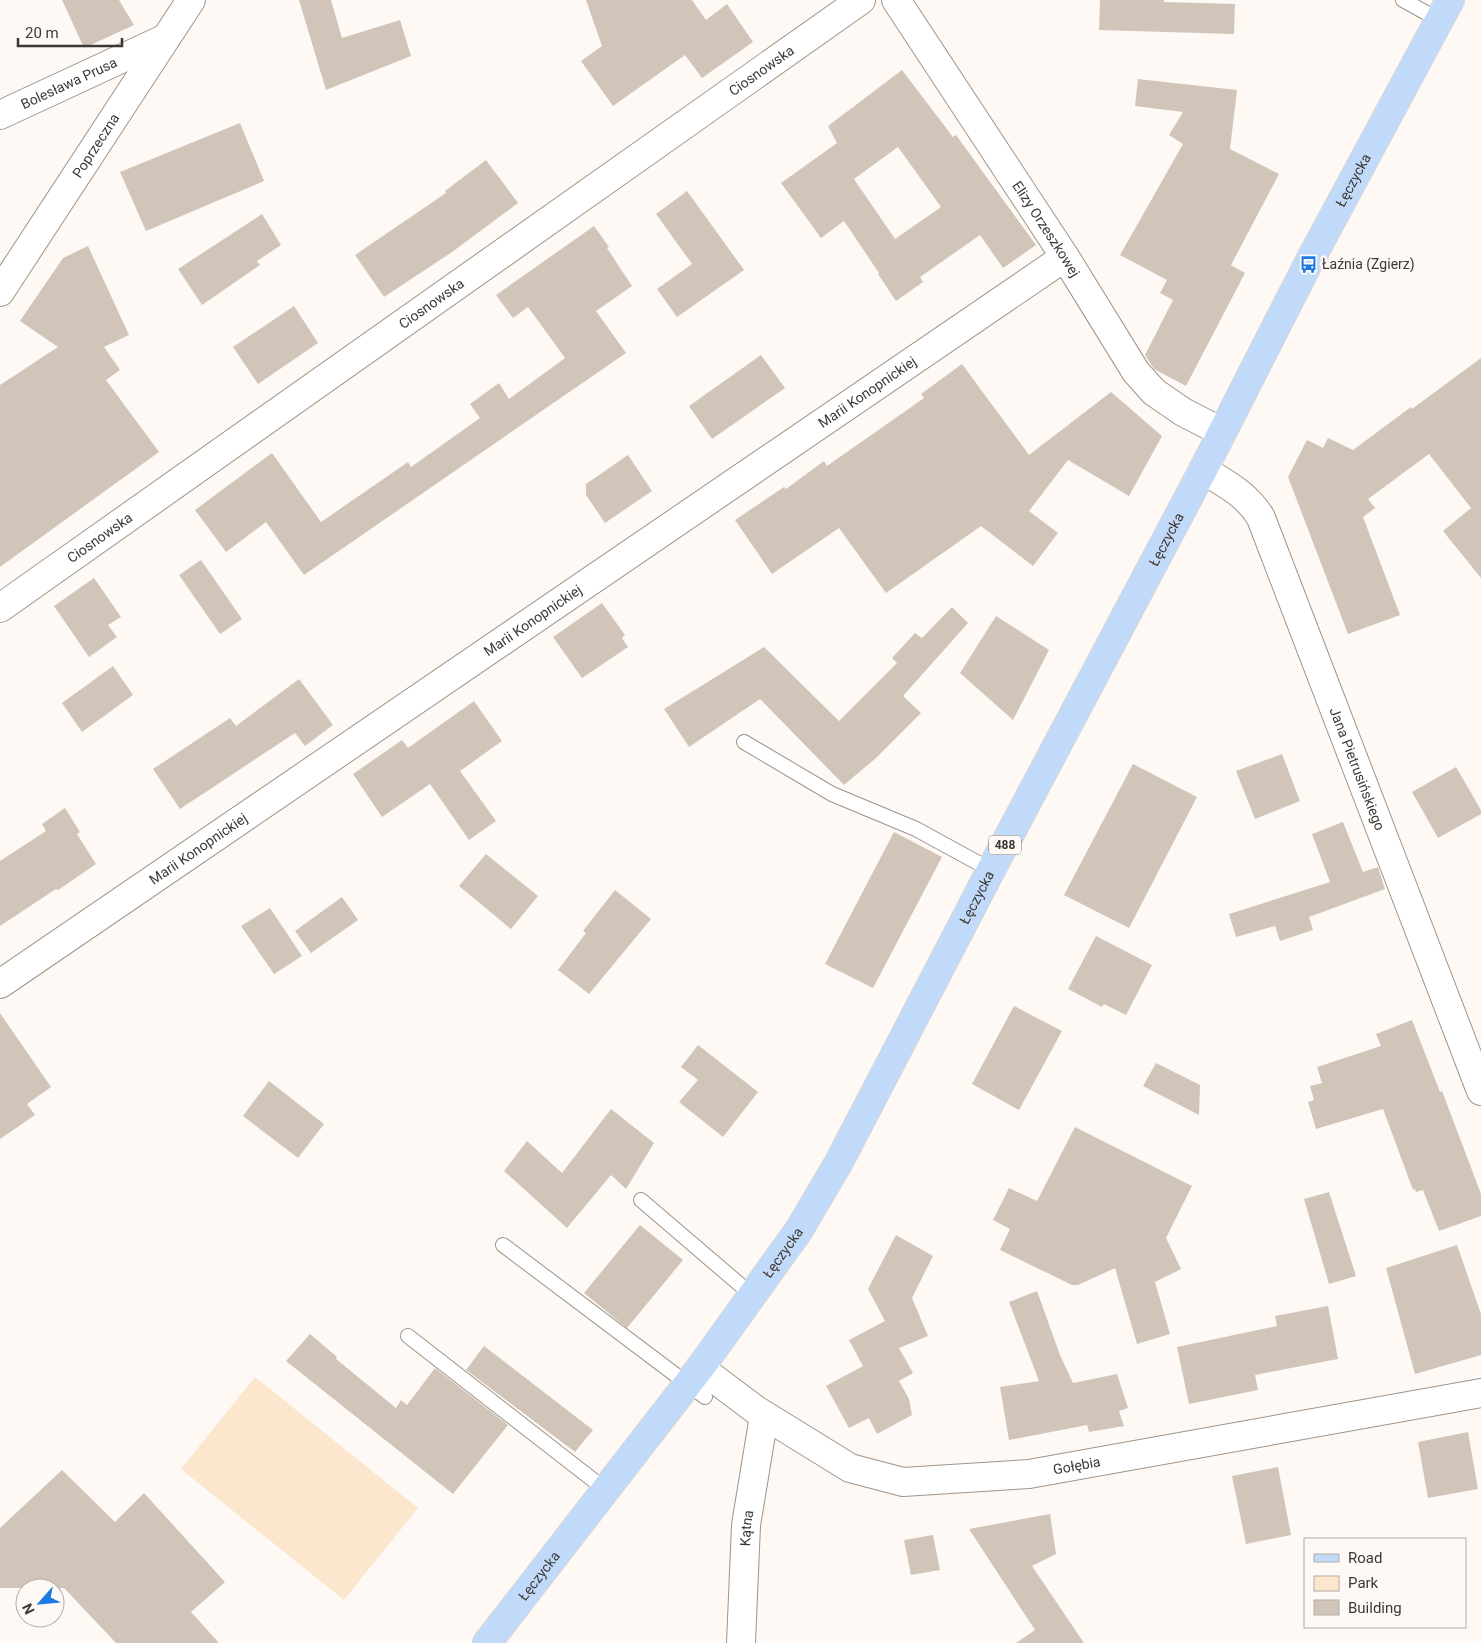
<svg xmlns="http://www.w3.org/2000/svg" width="1481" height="1643" font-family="Roboto,sans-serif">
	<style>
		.green { fill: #fde6ce }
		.building { fill: #d1c5ba; fill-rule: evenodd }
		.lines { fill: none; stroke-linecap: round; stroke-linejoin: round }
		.lane-casing { stroke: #9f9489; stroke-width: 16 }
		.street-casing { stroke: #9f9489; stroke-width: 30 }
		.primary-casing { stroke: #d8d7d6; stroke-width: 30 }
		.lane { stroke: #fff; stroke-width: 14 }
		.street { stroke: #fff; stroke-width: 28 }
		.primary { stroke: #c2daf9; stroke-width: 28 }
		.labels { text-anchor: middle; stroke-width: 5; stroke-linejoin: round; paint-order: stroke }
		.shield { fill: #fef9f5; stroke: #77726e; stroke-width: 1 }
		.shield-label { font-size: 12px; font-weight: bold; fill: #3d3834 }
		.street-label { font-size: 14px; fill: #3d3834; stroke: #fef9f5 }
		.poi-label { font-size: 14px; fill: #3d3834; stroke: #fef9f5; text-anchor: start }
	</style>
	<rect width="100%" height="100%" fill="#fef9f5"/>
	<polygon class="green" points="255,1377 418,1508 344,1600 181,1469"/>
	<g class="building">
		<polygon points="62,0 119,0 134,25 84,48"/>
		<polygon points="299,0 331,0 342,38 400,20 411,56 326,90"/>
		<polygon points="586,0 692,0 706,20 727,4 753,42 702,78 685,55 613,106 581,61 602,46"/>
		<polygon points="1100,0 1164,0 1164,2 1235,4 1234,34 1099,30"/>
		<path d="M902 70 953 137 956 135 1036 245 1003 268 980 235 920 277 923 282 896 301 878 274 879 273 844 221 821 238 781 183 837 143 828 126ZM898 147 941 207 895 239 854 179Z"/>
		<polygon points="1138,79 1237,90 1230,149 1279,174 1231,265 1245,273 1186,386 1154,369 1145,355 1173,300 1160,293 1167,280 1120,255 1183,144 1169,135 1183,112 1135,106"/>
		<polygon points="240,123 264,181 146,231 120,172"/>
		<polygon points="486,160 518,203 452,252 384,297 355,255 446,193 445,191"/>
		<polygon points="687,191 744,270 677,317 657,289 692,264 656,214"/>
		<polygon points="262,214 281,245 257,261 260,265 202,305 178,269"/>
		<polygon points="594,226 609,247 607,248 632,286 596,311 626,353 304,575 266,522 226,552 195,510 272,453 321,522 408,462 411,467 480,418 470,404 499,383 509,399 565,358 528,307 513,318 496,295"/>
		<polygon points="88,246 129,335 104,347 120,370 106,380 159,452 0,567 0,385 58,347 20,321 63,258"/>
		<polygon points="294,306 318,343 258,384 233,347"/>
		<polygon points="761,355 785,388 712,439 689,406"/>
		<polygon points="1481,358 1481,578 1443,531 1471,508 1429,454 1368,499 1375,508 1363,517 1400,615 1348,634 1288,477 1307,440 1323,448 1328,438 1353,450 1411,407 1412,409"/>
		<polygon points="962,364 1029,455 1111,392 1162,436 1129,496 1068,460 1029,511 1058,533 1033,566 981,526 886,593 839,528 772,574 735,520 784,487 786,489 824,461 827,466 924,398 921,394"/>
		<polygon points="628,455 652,491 605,523 586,495 586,484"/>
		<polygon points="201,560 242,619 220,634 179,575"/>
		<polygon points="94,578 121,617 108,625 117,637 89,657 54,606"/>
		<polygon points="602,603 625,635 622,638 628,647 582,678 553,637"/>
		<polygon points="952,607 968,623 903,696 921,713 876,758 844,785 760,699 689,747 664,709 764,647 839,721 897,663 892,658 915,633 922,638"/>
		<polygon points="996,616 1049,650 1013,720 960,673"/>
		<polygon points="113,666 133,695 82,732 62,703"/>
		<polygon points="299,679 333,725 305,746 295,733 180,809 153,769 230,718 236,726"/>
		<polygon points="474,701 502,741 460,771 496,821 469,840 430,784 382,817 353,774 402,740 408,748"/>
		<polygon points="1282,754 1300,801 1255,819 1236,771"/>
		<polygon points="1133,764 1197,797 1129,928 1064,895"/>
		<polygon points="1456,767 1481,810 1481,814 1438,838 1412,792"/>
		<polygon points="65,808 80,832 77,834 96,864 58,890 56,889 0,926 0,861 46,831 42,824"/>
		<polygon points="1343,822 1363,872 1378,867 1385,889 1309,917 1313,930 1280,941 1275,926 1236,937 1229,914 1330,882 1312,834"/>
		<polygon points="894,832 942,857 873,988 825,964"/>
		<polygon points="486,854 538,896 511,929 459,886"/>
		<polygon points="615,890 651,919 589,994 558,970 586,933 583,931"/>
		<polygon points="342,897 358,920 311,953 295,931"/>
		<polygon points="270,908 302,956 274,974 241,926"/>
		<polygon points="1096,936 1152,965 1126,1015 1104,1004 1102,1007 1068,989"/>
		<polygon points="1014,1006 1062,1031 1019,1110 972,1084"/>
		<polygon points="0,1013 51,1087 27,1104 35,1115 0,1139"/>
		<polygon points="1412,1020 1440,1092 1442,1091 1481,1194 1481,1216 1439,1231 1423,1190 1416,1192 1415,1189 1413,1190 1383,1109 1316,1129 1308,1102 1314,1100 1310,1086 1322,1083 1317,1067 1381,1046 1376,1034"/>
		<polygon points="698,1045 758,1092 723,1137 679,1102 698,1080 681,1067"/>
		<polygon points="1156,1063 1200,1085 1199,1115 1143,1086"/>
		<polygon points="269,1081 324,1124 298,1158 243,1116"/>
		<polygon points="611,1109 654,1143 626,1189 611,1175 567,1228 504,1171 527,1141 562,1173"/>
		<polygon points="1075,1127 1192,1186 1166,1238 1181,1269 1155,1282 1170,1334 1137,1344 1115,1268 1078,1285 1072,1285 1000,1250 1010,1229 993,1220 1009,1188 1037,1201"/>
		<polygon points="1329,1192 1356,1276 1329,1284 1304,1199"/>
		<polygon points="640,1225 683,1260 627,1328 584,1293"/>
		<polygon points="896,1235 933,1256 912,1298 928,1336 899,1348 913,1373 899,1381 909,1399 912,1415 877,1434 869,1418 849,1428 826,1386 863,1366 849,1340 885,1321 868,1289"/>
		<polygon points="1457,1245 1481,1314 1481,1355 1415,1374 1386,1268"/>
		<polygon points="1037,1291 1060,1355 1073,1383 1117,1374 1128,1408 1119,1411 1124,1426 1089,1432 1087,1425 1009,1440 1000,1387 1039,1381 1009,1302"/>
		<polygon points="1328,1306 1338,1359 1255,1375 1258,1390 1189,1404 1177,1347 1277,1326 1275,1316"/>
		<polygon points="310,1334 337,1357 336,1359 396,1408 401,1400 407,1405 435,1368 508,1425 453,1494 286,1361"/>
		<polygon points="484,1346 593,1430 575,1452 466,1370"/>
		<polygon points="1468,1432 1478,1489 1428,1498 1418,1442"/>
		<polygon points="1278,1467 1291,1535 1246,1544 1232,1476"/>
		<polygon points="62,1470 115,1522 144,1493 225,1582 191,1612 219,1643 116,1643 64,1588 0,1588 0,1528"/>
		<polygon points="1050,1514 1056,1554 1032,1566 1084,1643 1016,1643 1035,1630 969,1529"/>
		<polygon points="933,1535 940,1570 911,1575 904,1540"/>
	</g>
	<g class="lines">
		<defs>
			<g id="lane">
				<polyline points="1403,0 1439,20"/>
				<polyline points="744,742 832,794 916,829 991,870"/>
				<polyline points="641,1200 752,1295"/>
				<polyline points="503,1245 705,1397"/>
				<polyline points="408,1336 606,1490"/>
			</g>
			<g id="street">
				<path id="s1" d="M896 0 1065 257 1136 372 1154 392 1183 412 1222 432"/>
				<path id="s2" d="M0 115 166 38"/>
				<path id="s3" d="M0 292 191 0"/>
				<path id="s4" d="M1203 470C1225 483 1248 495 1261 518L1481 1091"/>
				<path id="s5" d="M0 608 861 0"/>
				<path id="s6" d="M0 984 1065 257"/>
				<path id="s7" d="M700 1368 756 1410 850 1468 903 1482 1029 1474 1481 1393"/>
				<path id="s8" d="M741 1643 746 1525 764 1416"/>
			</g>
			<g id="primary">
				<path id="s9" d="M487 1643 700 1368 799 1230 839 1162 991 870 1203 470 1308 264 1450 0"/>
			</g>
		</defs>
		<use href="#lane" class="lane-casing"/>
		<use href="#street" class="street-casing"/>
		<use href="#primary" class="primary-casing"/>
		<use href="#lane" class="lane"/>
		<use href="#street" class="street"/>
		<use href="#primary" class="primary"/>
	</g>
	<defs>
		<symbol id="bus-bare" viewBox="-9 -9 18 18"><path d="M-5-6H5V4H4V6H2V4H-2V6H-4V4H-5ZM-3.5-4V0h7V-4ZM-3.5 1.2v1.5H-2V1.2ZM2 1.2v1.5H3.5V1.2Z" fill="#1b7be3" stroke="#fef9f5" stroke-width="2.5" paint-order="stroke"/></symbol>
	</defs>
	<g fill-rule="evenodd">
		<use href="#bus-bare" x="1296" y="252" width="25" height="25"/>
	</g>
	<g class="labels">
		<rect class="shield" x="989" y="835.5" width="32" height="19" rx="4"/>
		<g class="shield-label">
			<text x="1005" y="849">488</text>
		</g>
		<g class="street-label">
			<text dy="5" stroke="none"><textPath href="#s5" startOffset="932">Ciosnowska</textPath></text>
			<text dy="5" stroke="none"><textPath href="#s2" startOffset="76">Bolesława Prusa</textPath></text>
			<text dy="5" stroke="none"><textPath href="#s3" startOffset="175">Poprzeczna</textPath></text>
			<text dy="5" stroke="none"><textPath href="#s9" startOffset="1705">Łęczycka</textPath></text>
			<text dy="5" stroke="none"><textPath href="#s1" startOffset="274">Elizy Orzeszkowej</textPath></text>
			<text dy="5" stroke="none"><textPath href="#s5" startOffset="528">Ciosnowska</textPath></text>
			<text dy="5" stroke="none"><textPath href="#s6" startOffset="1050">Marii Konopnickiej</textPath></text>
			<text dy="5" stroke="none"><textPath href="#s5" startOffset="122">Ciosnowska</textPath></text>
			<text dy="5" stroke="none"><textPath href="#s9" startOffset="1300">Łęczycka</textPath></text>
			<text dy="5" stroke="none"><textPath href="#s6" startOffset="645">Marii Konopnickiej</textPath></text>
			<text dy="5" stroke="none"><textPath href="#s4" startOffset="345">Jana Pietrusińskiego</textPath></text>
			<text dy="5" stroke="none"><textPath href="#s6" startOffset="240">Marii Konopnickiej</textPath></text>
			<text dy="5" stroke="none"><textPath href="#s9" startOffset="895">Łęczycka</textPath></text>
			<text dy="5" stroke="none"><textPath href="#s9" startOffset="490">Łęczycka</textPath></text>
			<text dy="5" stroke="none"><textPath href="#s7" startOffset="410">Gołębia</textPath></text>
			<text dy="5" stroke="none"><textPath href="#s8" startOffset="115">Kątna</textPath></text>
			<text dy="5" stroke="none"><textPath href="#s9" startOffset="85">Łęczycka</textPath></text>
		</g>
		<g class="poi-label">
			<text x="1322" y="269">Łaźnia (Zgierz)</text>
		</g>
	</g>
	<rect x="1304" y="1538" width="162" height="90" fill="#fef9f5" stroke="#b1aca8"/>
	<rect x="1314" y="1554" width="25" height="8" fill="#c2daf9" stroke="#b1aca8"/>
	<text x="1348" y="1563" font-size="15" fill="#3d3834">Road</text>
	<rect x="1314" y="1576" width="25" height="15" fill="#fde6ce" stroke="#b1aca8"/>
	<text x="1348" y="1588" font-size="15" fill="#3d3834">Park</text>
	<rect x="1314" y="1600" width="25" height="15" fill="#d1c5ba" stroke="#b1aca8"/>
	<text x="1348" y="1613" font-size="15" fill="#3d3834">Building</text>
	<g transform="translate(40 1603) rotate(243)"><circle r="24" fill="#fef9f5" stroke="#b1aca8"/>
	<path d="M0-4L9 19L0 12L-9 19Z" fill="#1b7be3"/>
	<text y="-8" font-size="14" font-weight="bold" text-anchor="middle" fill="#3d3834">N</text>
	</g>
	<path d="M18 38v8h104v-8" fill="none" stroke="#3d3834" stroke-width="2.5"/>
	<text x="25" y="38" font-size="15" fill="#3d3834" stroke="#fef9f5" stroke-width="4" paint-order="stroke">20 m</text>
</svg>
